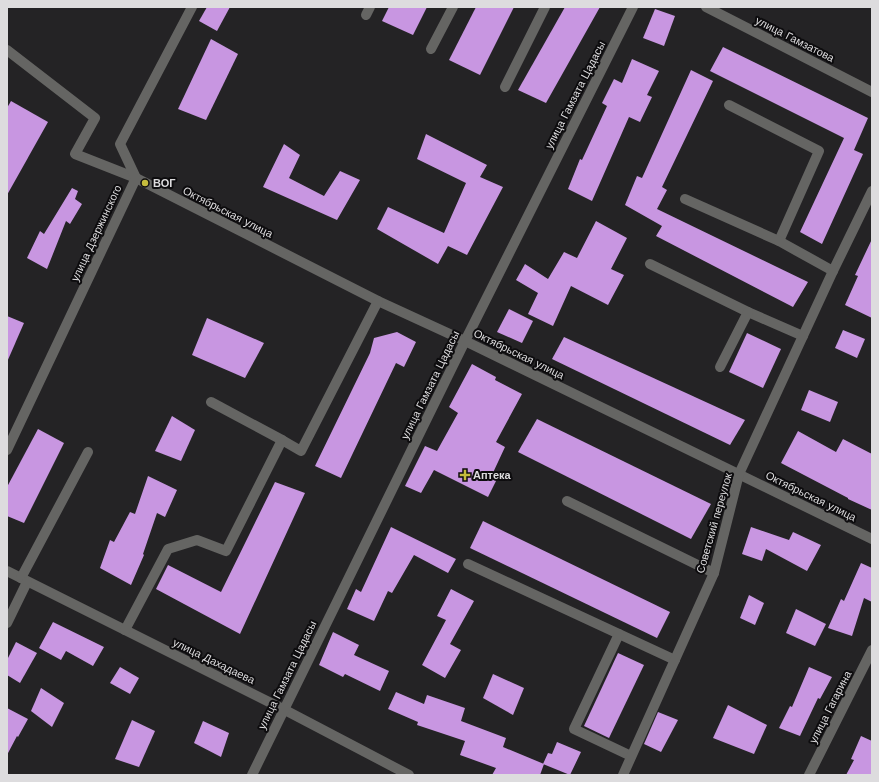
<svg xmlns="http://www.w3.org/2000/svg" width="879" height="782" font-family="'Work Sans',sans-serif">
	<style>
		.building { fill: #c896e1 }
		.lines { fill: none; stroke-linecap: round; stroke-linejoin: round }
		.minor { stroke: #656563; stroke-width: 10 }
		.poi-dot { fill: #c5bc3d; stroke: #0d0c0e; stroke-width: 1.5 }
		.labels { text-anchor: middle; stroke-width: 4; stroke-linejoin: round; paint-order: stroke }
		.street-label { font-size: 11px; fill: #dddcde; stroke: #0d0c0e }
		.poi-label { font-size: 11px; font-weight: bold; fill: #dddcde; stroke: #0d0c0e; text-anchor: start }
	</style>
	<rect width="100%" height="100%" fill="#242325"/>
	<g class="building">
		<polygon points="207,7 230,7 217,31 199,21"/>
		<polygon points="389,7 427,7 413,35 382,21"/>
		<polygon points="476,7 514,7 480,75 449,60"/>
		<polygon points="565,7 600,7 546,103 518,90"/>
		<polygon points="655,9 675,16 664,46 643,38"/>
		<polygon points="211,39 238,54 206,120 178,109"/>
		<polygon points="723,47 868,118 854,150 863,154 822,244 800,232 844,138 710,71"/>
		<polygon points="632,59 659,71 647,95 652,97 640,122 629,117 592,201 568,189 580,159 582,160 607,106 602,103 614,79 622,83"/>
		<polygon points="691,70 713,81 662,187 667,190 657,209 808,282 793,307 656,236 662,226 625,205 637,176 642,178"/>
		<polygon points="11,101 48,122 7,195 7,108"/>
		<polygon points="426,134 487,165 480,177 503,187 467,255 448,246 438,264 377,229 388,207 444,233 466,183 417,159"/>
		<polygon points="284,144 300,155 289,178 324,196 340,171 360,180 337,220 263,187"/>
		<polygon points="72,188 78,191 75,199 82,204 70,224 66,221 47,269 27,258 40,231 44,234"/>
		<polygon points="596,221 627,238 611,269 624,275 608,305 571,286 553,326 528,314 538,293 516,280 525,264 548,279 564,252 577,258"/>
		<polygon points="872,239 872,318 845,305 858,276 855,275"/>
		<polygon points="509,309 533,321 522,343 497,332"/>
		<polygon points="7,316 24,323 7,362"/>
		<polygon points="207,318 264,343 245,378 192,355"/>
		<polygon points="843,330 865,339 857,358 835,348"/>
		<polygon points="397,332 416,342 404,367 396,363 341,478 315,466 370,353 374,338"/>
		<polygon points="747,333 781,349 763,388 729,372"/>
		<polygon points="564,337 745,420 730,445 552,359"/>
		<polygon points="472,364 496,377 495,380 522,394 496,442 505,447 491,477 497,479 488,497 434,470 421,493 405,486 425,446 437,451 458,413 449,407"/>
		<polygon points="809,390 838,402 830,422 801,410"/>
		<polygon points="172,416 195,430 181,461 155,451"/>
		<polygon points="537,419 711,504 691,539 518,452"/>
		<polygon points="38,429 64,443 24,523 7,516 7,487"/>
		<polygon points="798,431 836,452 843,439 872,454 872,510 848,499 848,498 781,463"/>
		<polygon points="148,476 177,490 165,517 157,513 143,554 144,555 131,585 100,568 110,540 114,542 130,512 135,514"/>
		<polygon points="275,482 305,493 240,634 156,589 168,565 221,592"/>
		<polygon points="483,521 670,612 657,638 470,548"/>
		<polygon points="391,527 456,559 448,573 414,555 392,593 388,591 374,621 347,609 356,589 361,592"/>
		<polygon points="751,527 789,540 793,532 821,545 807,571 766,549 762,561 742,554"/>
		<polygon points="861,563 872,568 872,602 864,598 852,636 828,628 841,599 844,601"/>
		<polygon points="451,589 474,601 450,644 461,650 445,678 422,665 446,620 437,616"/>
		<polygon points="749,595 764,603 755,625 740,618"/>
		<polygon points="796,609 826,624 815,646 786,633"/>
		<polygon points="53,622 104,647 93,666 66,651 61,660 39,648"/>
		<polygon points="333,632 359,645 354,655 389,671 380,691 345,674 343,677 319,665"/>
		<polygon points="16,642 37,653 20,683 7,675 7,660"/>
		<polygon points="618,653 644,665 609,738 584,726"/>
		<polygon points="120,667 139,678 130,694 110,683"/>
		<polygon points="809,667 832,677 820,699 818,698 800,736 779,728 790,706 792,707"/>
		<polygon points="493,674 524,688 513,715 483,698"/>
		<polygon points="41,688 64,703 52,727 31,711"/>
		<polygon points="396,692 424,704 427,695 465,708 461,721 506,738 503,747 544,764 540,775 492,775 496,768 460,755 465,741 417,725 418,722 388,709"/>
		<polygon points="728,705 767,725 754,754 713,738"/>
		<polygon points="7,708 28,719 18,737 17,736 7,755"/>
		<polygon points="658,712 678,720 661,752 644,744"/>
		<polygon points="132,720 155,731 139,767 115,759"/>
		<polygon points="203,721 229,733 221,757 194,743"/>
		<polygon points="861,736 872,741 872,775 846,775 854,760 851,759"/>
		<polygon points="557,742 581,752 570,775 543,764 548,753 552,754"/>
	</g>
	<g class="lines">
		<g class="minor">
			<polyline points="706,7 872,92"/>
			<polyline points="366,15 370,7"/>
			<polyline points="431,49 453,7"/>
			<polyline points="7,50 95,118 75,154 136,178 378,301 465,341 872,539"/>
			<polyline points="505,87 545,7"/>
			<polyline points="729,105 819,151 779,241"/>
			<polyline points="685,199 779,241 833,271"/>
			<polyline points="650,264 748,312 803,336"/>
			<polyline points="720,367 748,312"/>
			<polyline points="211,402 282,440"/>
			<polyline points="7,450 136,178 120,144 192,7"/>
			<polyline points="567,501 714,573"/>
			<polyline points="468,564 675,660"/>
			<polyline points="7,571 283,709 409,775"/>
			<polyline points="21,578 88,452"/>
			<polyline points="7,623 27,582"/>
			<polyline points="125,630 168,549 197,540 226,551 282,440 301,451 378,301"/>
			<polyline points="619,634 574,729 631,756"/>
			<polyline points="252,775 465,341 633,7"/>
			<polyline points="623,775 714,573 739,474 833,271 872,191"/>
			<polyline points="809,775 872,650"/>
		</g>
	</g>
	<g class="poi-dot">
		<circle cx="145" cy="183" r="4"/>
		<path d="M463 469h4v4h4v4h-4v4h-4v-4h-4v-4h4z"/>
	</g>
	<g class="labels">
		<g class="street-label">
			<text transform="translate(795 39) rotate(27)" y="4">улица Гамзатова</text>
			<text transform="translate(575 95) rotate(-63)" y="4">улица Гамзата Цадасы</text>
			<text transform="translate(228 212) rotate(27)" y="4">Октябрьская улица</text>
			<text transform="translate(96 233) rotate(-65)" y="4">улица Дзержинского</text>
			<text transform="translate(519 354) rotate(26)" y="4">Октябрьская улица</text>
			<text transform="translate(430 385) rotate(-64)" y="4">улица Гамзата Цадасы</text>
			<text transform="translate(811 496) rotate(26)" y="4">Октябрьская улица</text>
			<text transform="translate(714 523) rotate(-74)" y="4">Советский переулок</text>
			<text transform="translate(214 661) rotate(26)" y="4">улица Дахадаева</text>
			<text transform="translate(287 675) rotate(-64)" y="4">улица Гамзата Цадасы</text>
			<text transform="translate(830 707) rotate(-63)" y="4">улица Гагарина</text>
		</g>
		<g class="poi-label">
			<text x="153" y="187">ВОГ</text>
			<text x="473" y="479">Аптека</text>
		</g>
	</g>
	<rect width="879" height="782" fill="none" stroke="#dddcde" stroke-width="16"/>
</svg>
